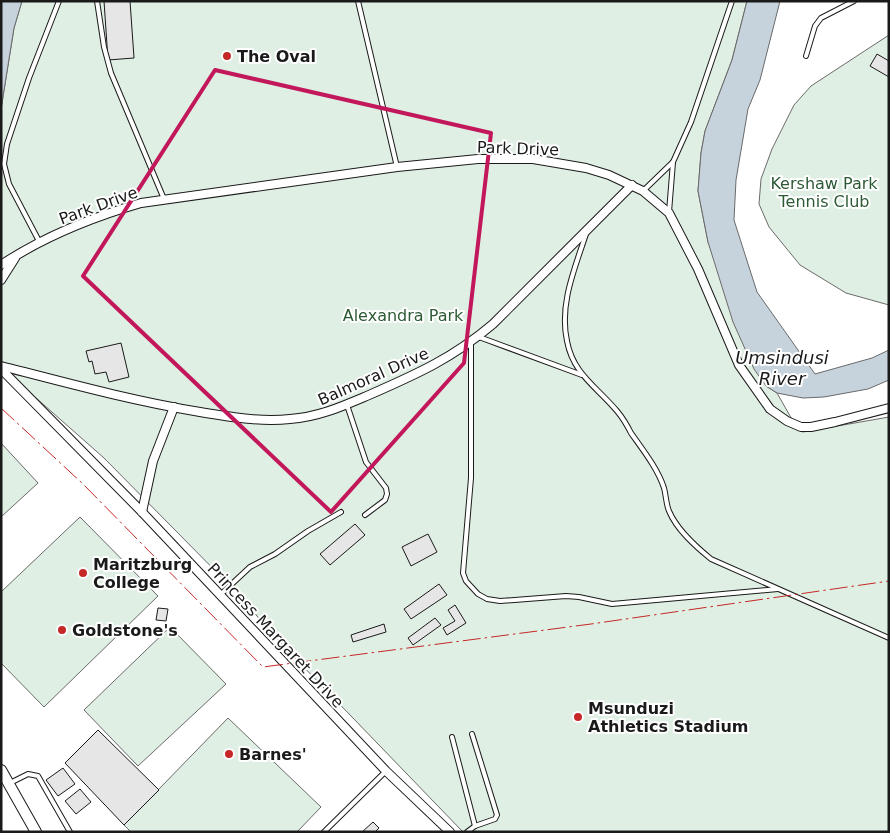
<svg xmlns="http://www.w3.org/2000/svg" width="890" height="833" font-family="'DejaVu Sans',sans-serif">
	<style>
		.green { fill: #e0efe3; stroke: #6a6a6a }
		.water { fill: #c6d2dc; stroke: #6a6a6a }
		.building { fill: #e6e6e6; stroke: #1a1a1a }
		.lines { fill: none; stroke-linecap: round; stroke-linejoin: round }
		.service-casing { stroke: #1a1a1a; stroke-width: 6 }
		.minor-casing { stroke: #1a1a1a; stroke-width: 10 }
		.tertiary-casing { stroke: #1a1a1a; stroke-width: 12 }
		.service { stroke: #fff; stroke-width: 4 }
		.minor { stroke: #fff; stroke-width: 8 }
		.tertiary { stroke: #fff; stroke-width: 10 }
		.power { stroke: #c62828; stroke-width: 1; stroke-dasharray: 18 4 2.5 4; stroke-linecap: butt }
		.marked { fill: none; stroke: #c2185b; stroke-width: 4; stroke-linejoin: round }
		.poi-dot { fill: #c62828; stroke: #fff; stroke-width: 2 }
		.labels { text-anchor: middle; stroke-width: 4; stroke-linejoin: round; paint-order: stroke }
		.poi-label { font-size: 16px; font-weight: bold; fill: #1a1a1a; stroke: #fff; text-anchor: start }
		.street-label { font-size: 16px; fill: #1a1a1a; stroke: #fff }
		.park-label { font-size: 16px; fill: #2b5a34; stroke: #fff }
		.water-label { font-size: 18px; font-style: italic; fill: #1a1a1a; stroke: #fff }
	</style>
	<rect width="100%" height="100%" fill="#fff"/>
	<g class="green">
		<polygon points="22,1 747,1 732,60 705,131 701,153 698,191 708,242 766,386 777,393 798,430 803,432 889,417 889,832 463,832 268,630 246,602 104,458 1,367 1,109 14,28"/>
		<polygon points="889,35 889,305 846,293 800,265 769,227 759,204 761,179 772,149 794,105 811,86"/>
		<polygon points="1,443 38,483 1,517"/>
		<polygon points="80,517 158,596 44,707 1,663 1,592"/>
		<polygon points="170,627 226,684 138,766 84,710"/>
		<polygon points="228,718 321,807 297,832 131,832 124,825"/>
	</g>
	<g class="water">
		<polygon points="1,1 22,1 14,28 1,109"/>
		<polygon points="747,1 780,1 760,80 748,109 736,180 734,220 757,292 815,374 872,358 889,350 889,380 868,389 824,397 803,398 777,393 766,386 754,369 733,322 708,242 698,191 701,153 705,131 732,60"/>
	</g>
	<g class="building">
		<polygon points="104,1 130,1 134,58 108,60"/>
		<polygon points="877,54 889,61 889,77 870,66"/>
		<polygon points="121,343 129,377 109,382 106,372 95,374 92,361 89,362 86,351"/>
		<polygon points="355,524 365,535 330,565 320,554"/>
		<polygon points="428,534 437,552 411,566 402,547"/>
		<polygon points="439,584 447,595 411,619 404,609"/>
		<polygon points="455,605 466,623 447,635 443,628 455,621 448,610"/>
		<polygon points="158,608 168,609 166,621 156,620"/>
		<polygon points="435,618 441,625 413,645 408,638"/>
		<polygon points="384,624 386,632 353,642 351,635"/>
		<polygon points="98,730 159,790 124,825 65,763"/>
		<polygon points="63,768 75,784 58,796 46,780"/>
		<polygon points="80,789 91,802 76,814 65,801"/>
		<polygon points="373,822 379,828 375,832 362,832"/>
	</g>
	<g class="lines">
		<defs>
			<g id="service">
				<polyline points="97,1 104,47 111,73 164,199"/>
				<polyline points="358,1 397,167"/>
				<polyline points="806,56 815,26 821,18 854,1"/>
				<polyline points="643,191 673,162 691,122 732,1"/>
				<polyline points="669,212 673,162"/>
				<path d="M586 234C575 268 559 304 567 341 573 374 597 387 617 411 622 417 627 425 631 433 643 450 658 469 664 488 666 495 666 504 669 511 677 530 695 546 711 559L889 638"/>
				<polyline points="40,243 9,184 4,164 7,144 29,78 59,1"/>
				<polyline points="479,337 582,375"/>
				<polyline points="471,342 471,478 463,573 466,581 478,594 487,599 500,601 566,596 579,597 612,604 778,589"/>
				<polyline points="347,405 366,462 386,488 387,494 385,500 365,515"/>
				<polyline points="220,595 250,567 275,554 308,531 341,512"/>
				<polyline points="452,737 475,826"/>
				<polyline points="10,783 28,774 38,776 70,832"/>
				<polyline points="324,832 386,771"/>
				<polyline points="467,832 475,826 495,819 497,815 472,734"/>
			</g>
			<g id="minor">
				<path d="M1 265C43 237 93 217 141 203L397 167 478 159H533L586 168 609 175 643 191 669 213 698 269 739 365 770 409 787 421 801 427H811L835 422 889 408"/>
				<polyline points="1,280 15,258"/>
				<path d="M1 366C67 383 133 401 200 412 230 417 260 422 290 419 319 417 343 406 369 395 417 374 453 358 493 324L632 185"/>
				<polyline points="1,369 142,512 386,771 450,832"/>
				<polyline points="142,512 153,461 174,407"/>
			</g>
			<polyline id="tertiary" points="1,770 36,832"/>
		</defs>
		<use href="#service" class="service-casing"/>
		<use href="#minor" class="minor-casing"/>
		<use href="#tertiary" class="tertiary-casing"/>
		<use href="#service" class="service"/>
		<use href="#minor" class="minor"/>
		<use href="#tertiary" class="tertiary"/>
		<polyline class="power" points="1,408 83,484 263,667 591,624 889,581"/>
	</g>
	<path class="marked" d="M215 70 491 133 464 363 331 512 83 276Z"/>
	<g class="poi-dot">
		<circle cx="227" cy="56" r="5"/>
		<circle cx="83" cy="573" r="5"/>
		<circle cx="62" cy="630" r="5"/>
		<circle cx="578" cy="717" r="5"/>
		<circle cx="229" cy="754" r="5"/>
	</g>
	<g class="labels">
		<g class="poi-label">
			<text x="237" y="62">The Oval</text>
			<text x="93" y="570">Maritzburg<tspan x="93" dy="18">College</tspan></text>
			<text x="72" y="636">Goldstone's</text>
			<text x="588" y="714">Msunduzi<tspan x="588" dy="18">Athletics Stadium</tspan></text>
			<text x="239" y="760">Barnes'</text>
		</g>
		<g class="street-label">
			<text transform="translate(518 148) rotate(2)" y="6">Park Drive</text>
			<text transform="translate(98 205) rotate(-20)" y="6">Park Drive</text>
			<text transform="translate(373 376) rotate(-24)" y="6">Balmoral Drive</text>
			<text transform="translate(276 635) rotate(47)" y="6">Princess Margaret Drive</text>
		</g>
		<g class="park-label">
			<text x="824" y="189">Kershaw Park<tspan x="824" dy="18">Tennis Club</tspan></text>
			<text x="403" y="321">Alexandra Park</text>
		</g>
		<g class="water-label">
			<text x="782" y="364">Umsindusi<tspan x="782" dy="21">River</tspan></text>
		</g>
	</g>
	<rect width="890" height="833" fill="none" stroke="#1a1a1a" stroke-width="5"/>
</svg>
